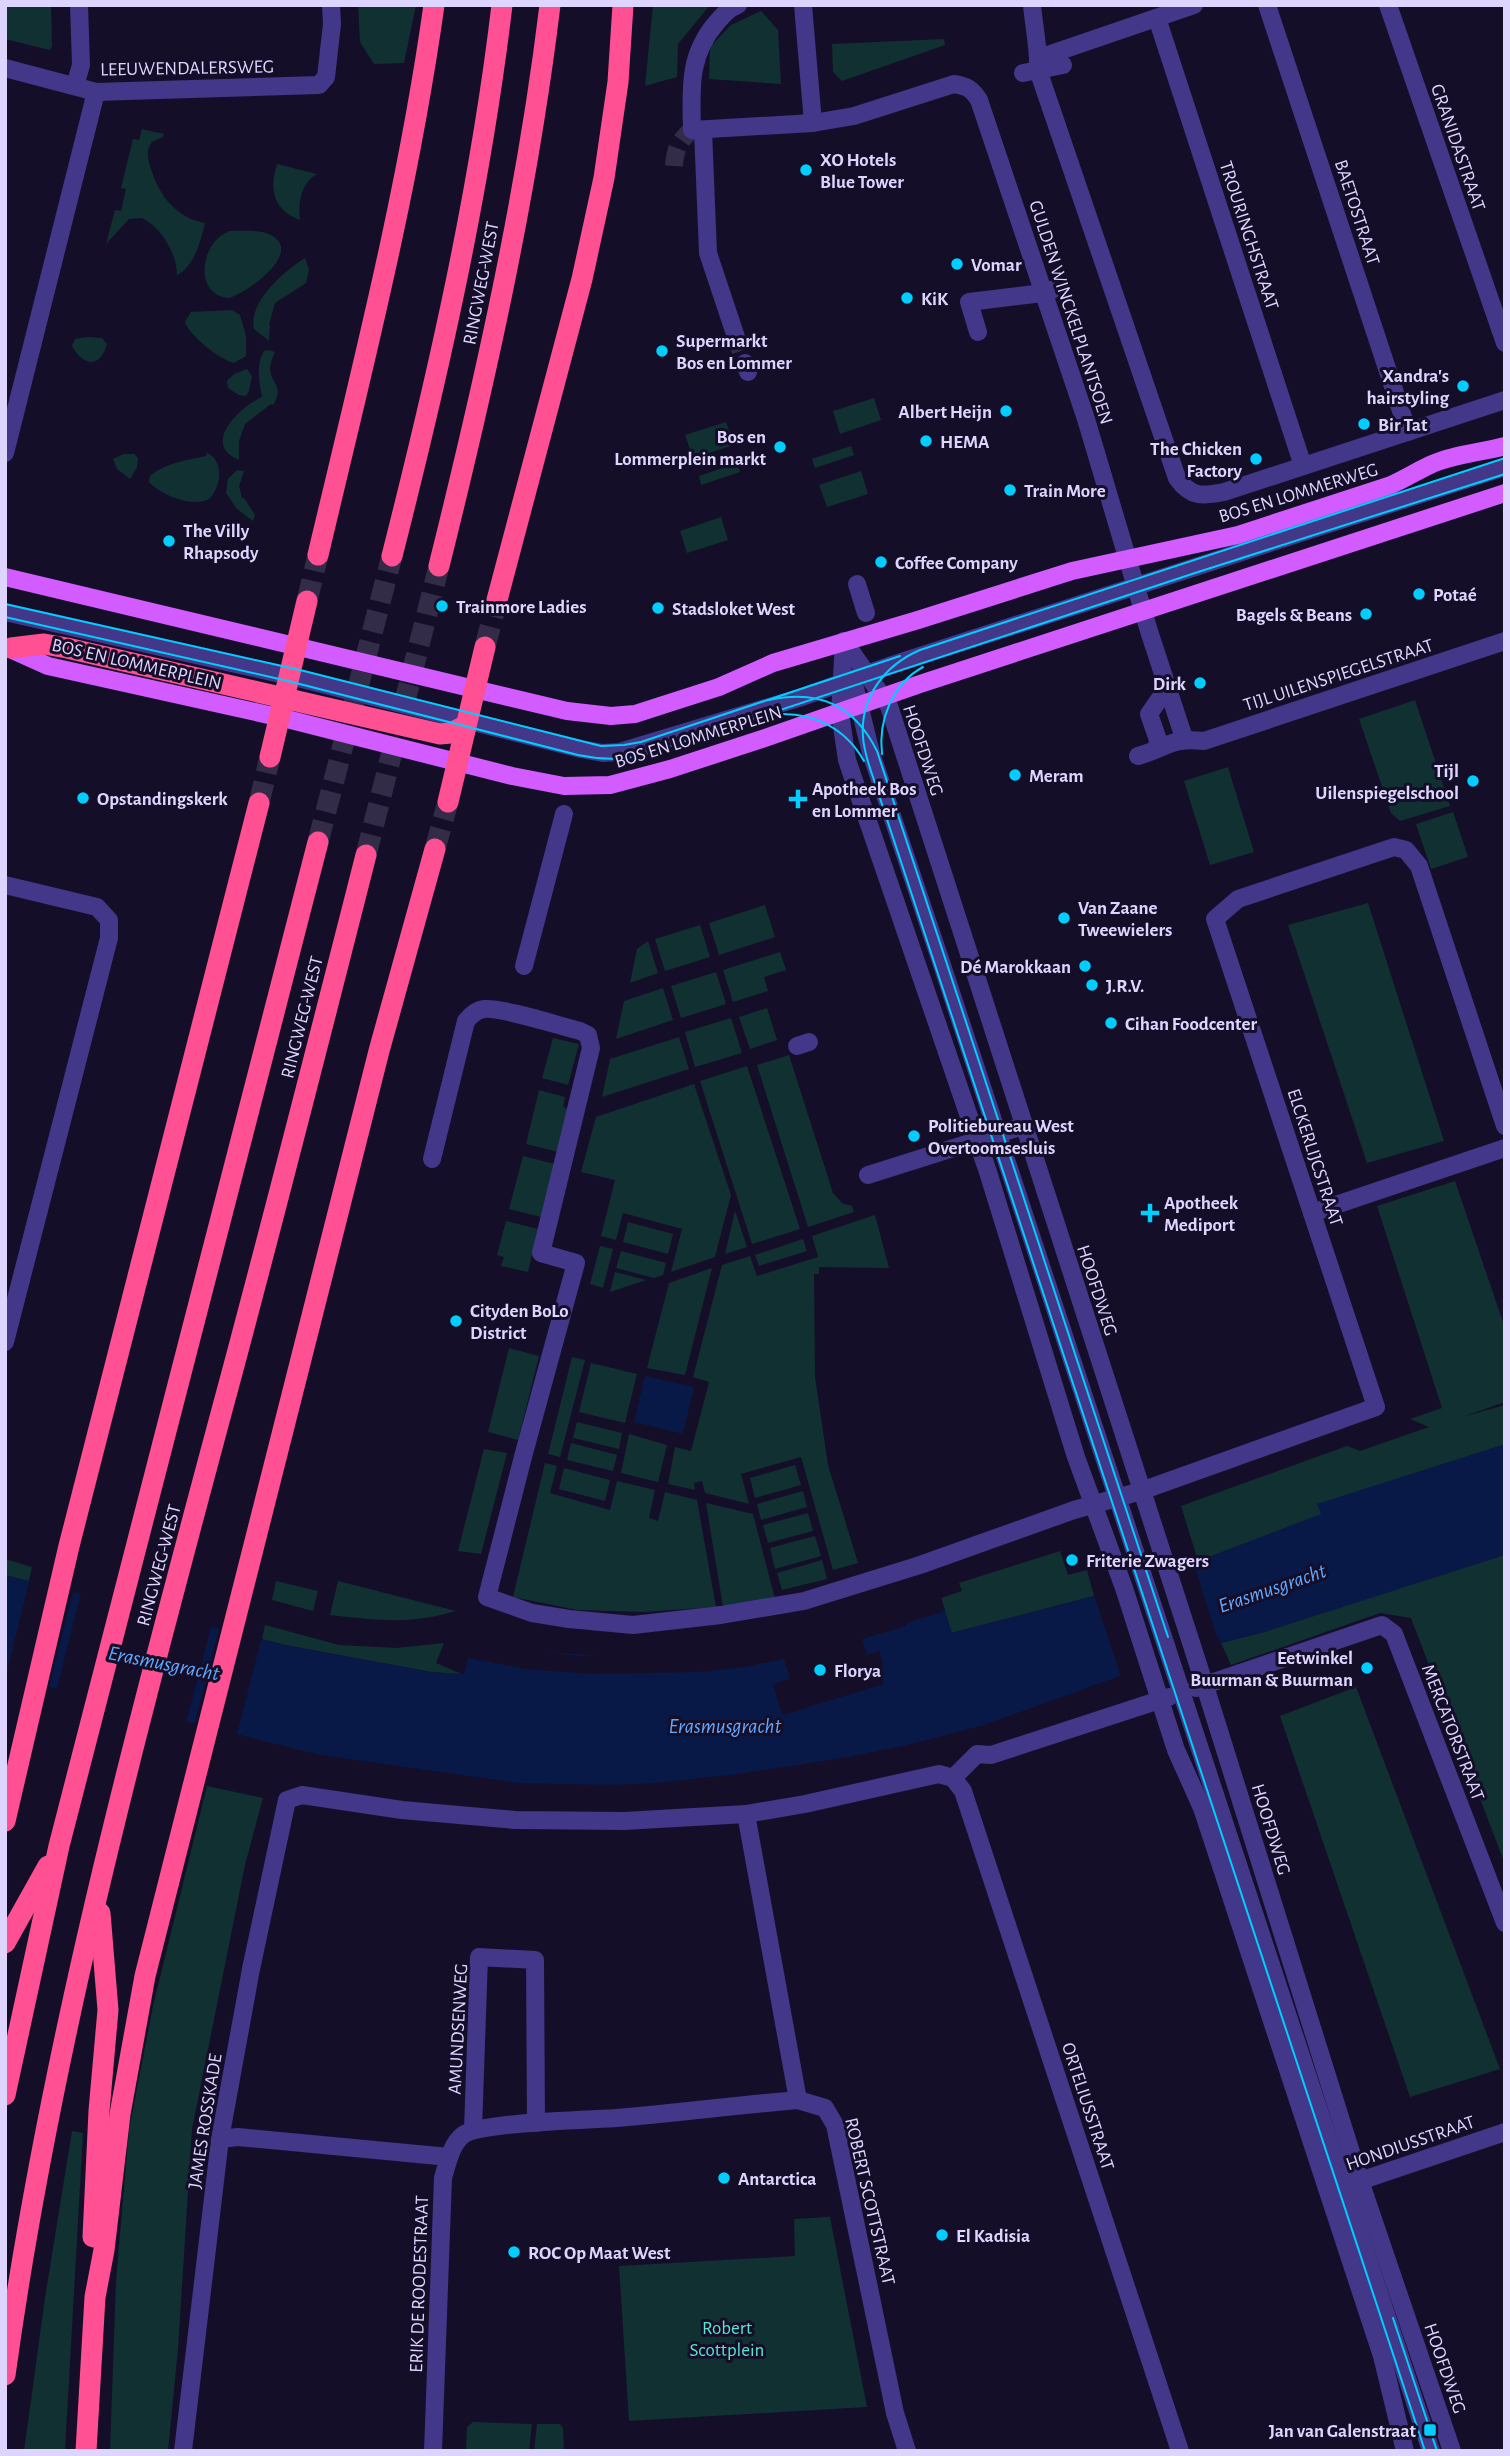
<svg xmlns="http://www.w3.org/2000/svg" width="1510" height="2456" font-family="'Alegreya Sans',sans-serif">
	<style>
		.green { fill: #113032 }
		.water { fill: #081947 }
		.pier { fill: #150e28 }
		.lines { fill: none; stroke-linecap: round; stroke-linejoin: round }
		.minor-tunnel { stroke: #332c48; stroke-width: 18; stroke-dasharray: 18 9; stroke-linecap: butt }
		.highway-tunnel { stroke: #332c48; stroke-width: 21; stroke-dasharray: 21 10; stroke-linecap: butt }
		.minor { stroke: #423789; stroke-width: 18 }
		.major { stroke: #d25cff; stroke-width: 18 }
		.highway { stroke: #ff5093; stroke-width: 21 }
		.tram { stroke: #01ceff; stroke-width: 2 }
		.poi-dot { fill: #01ceff; stroke: #150e28; stroke-width: 2.5 }
		.labels { text-anchor: middle; stroke-width: 6; stroke-linejoin: round; paint-order: stroke }
		.street-label { font-size: 19px; fill: #ded5ff; stroke: #150e28 }
		.poi-label { font-size: 19px; font-weight: bold; fill: #ded5ff; stroke: #150e28; text-anchor: start }
		.park-label { font-size: 19px; fill: #5be5d0; stroke: #150e28 }
		.water-label { font-size: 21px; font-style: italic; fill: #63a8ff; stroke: #150e28 }
	</style>
	<rect width="100%" height="100%" fill="#150e28"/>
	<g class="green">
		<polygon points="5,5 51,5 52,46 50,50 5,39"/>
		<polygon points="358,5 416,5 404,63 374,64 360,42"/>
		<polygon points="653,5 710,5 678,44 677,77 645,86"/>
		<polygon points="761,11 778,30 781,84 709,79 710,47 731,25"/>
		<polygon points="944,39 945,45 842,81 833,72 832,44"/>
		<path d="M142 129 164 134 163 137 152 142C145 151 148 159 151 169 159 195 176 218 205 223 201 240 194 267 177 275 177 254 162 228 142 218L129 219 106 244 115 210 121 211 126 189 121 188 133 139 139 140Z"/>
		<path d="M277 164 317 174C301 183 298 202 300 220 273 210 269 189 277 164Z"/>
		<path d="M230 231C243 231 263 229 274 237 301 255 245 294 229 298 192 295 201 240 230 231Z"/>
		<path d="M305 258 309 270 306 283 275 303 269 325 270 326 269 341 254 329C248 302 284 271 305 258Z"/>
		<path d="M232 310 240 315 246 336V356L234 363C220 360 190 336 185 322L191 312Z"/>
		<path d="M88 337 102 338 107 344C100 369 83 366 72 346L75 339Z"/>
		<path d="M269 350 275 352C273 356 270 365 270 368 270 383 285 386 273 405L271 404 245 424 239 441V460C200 444 241 406 262 397 259 382 256 364 264 351Z"/>
		<polygon points="247,369 252,376 249,391 246,396 239,395 228,388 227,381 234,374"/>
		<polygon points="874,398 881,420 840,434 833,411"/>
		<polygon points="726,422 734,445 693,458 685,435"/>
		<polygon points="851,446 854,455 815,468 812,459"/>
		<path d="M207 453C225 461 221 488 209 499 192 508 161 495 149 482L150 476C165 463 187 460 206 456Z"/>
		<polygon points="124,454 134,454 138,458 137,467 130,479 117,469 113,459"/>
		<polygon points="738,463 740,472 701,485 699,476"/>
		<polygon points="237,470 244,471 239,486 242,498 244,498 255,515 253,521 237,509 226,493 228,479"/>
		<polygon points="861,471 868,494 827,507 819,485"/>
		<polygon points="721,517 728,540 687,553 680,531"/>
		<polygon points="1415,700 1450,806 1400,821 1391,813 1359,719"/>
		<polygon points="1228,767 1254,852 1210,865 1184,781"/>
		<polygon points="1453,812 1468,857 1431,869 1416,824"/>
		<polygon points="1368,903 1444,1141 1367,1163 1288,925"/>
		<polygon points="765,905 775,937 719,955 709,923"/>
		<polygon points="700,925 710,957 665,971 655,939"/>
		<polygon points="648,941 658,973 630,983 637,949"/>
		<polygon points="780,952 786,970 764,977 768,991 733,1002 723,970"/>
		<polygon points="716,972 726,1004 681,1018 671,986"/>
		<polygon points="663,988 673,1020 616,1039 624,1001"/>
		<polygon points="767,1008 777,1040 750,1049 739,1017"/>
		<polygon points="731,1018 742,1053 695,1067 685,1032"/>
		<polygon points="679,1037 689,1069 602,1097 610,1059"/>
		<polygon points="553,1038 579,1044 568,1085 542,1078"/>
		<polygon points="789,1055 833,1193 842,1203 852,1206 854,1212 808,1227 757,1065"/>
		<polygon points="747,1066 800,1229 752,1244 700,1081"/>
		<polygon points="694,1084 731,1195 715,1257 671,1272 682,1229 623,1213 616,1240 601,1236 615,1180 581,1172 596,1117"/>
		<polygon points="539,1090 565,1097 563,1107 569,1109 558,1152 526,1144"/>
		<polygon points="523,1156 555,1164 541,1217 509,1209"/>
		<polygon points="1455,1181 1505,1328 1505,1402 1462,1417 1505,1405 1505,1463 1198,1561 1181,1506 1347,1446 1360,1451 1429,1427 1410,1419 1442,1408 1377,1206"/>
		<polygon points="735,1211 747,1247 725,1254"/>
		<polygon points="875,1215 889,1268 819,1267 819,1274 814,1274 815,1377 828,1465 858,1563 833,1570 801,1457 741,1474 749,1504 705,1493 702,1481 694,1483 695,1490 668,1484 675,1447 691,1451 709,1382 693,1377 722,1265 750,1256 757,1276 818,1257 812,1236"/>
		<polygon points="506,1221 538,1229 528,1272 501,1266 504,1257 497,1255"/>
		<polygon points="628,1222 673,1234 668,1254 623,1242"/>
		<polygon points="803,1239 807,1251 759,1266 755,1255"/>
		<polygon points="600,1246 613,1249 603,1288 590,1284"/>
		<polygon points="621,1251 666,1263 663,1275 654,1278 616,1268"/>
		<polygon points="712,1268 685,1375 647,1368 669,1283"/>
		<polygon points="615,1272 646,1280 610,1292"/>
		<polygon points="509,1348 539,1356 518,1440 488,1432"/>
		<polygon points="572,1357 585,1360 560,1457 548,1454"/>
		<polygon points="591,1363 637,1374 625,1423 579,1412"/>
		<polygon points="577,1422 622,1433 619,1449 573,1438"/>
		<polygon points="629,1434 667,1445 658,1482 621,1473"/>
		<polygon points="571,1443 617,1455 613,1471 567,1460"/>
		<polygon points="484,1449 507,1453 481,1554 458,1551"/>
		<polygon points="545,1463 557,1466 550,1493 610,1510 617,1481 655,1490 649,1518 658,1521 665,1492 697,1500 716,1607 643,1612 577,1610 513,1597"/>
		<polygon points="795,1465 801,1485 755,1498 750,1478"/>
		<polygon points="564,1468 610,1480 605,1501 559,1489"/>
		<polygon points="803,1491 807,1507 761,1520 757,1504"/>
		<polygon points="706,1503 753,1514 775,1599 723,1607"/>
		<polygon points="808,1513 813,1531 768,1543 763,1525"/>
		<polygon points="1505,1521 1505,1864 1411,1618 1380,1613 1231,1665 1221,1643 1268,1631"/>
		<polygon points="815,1536 821,1556 775,1569 770,1548"/>
		<polygon points="1060,1551 1068,1575 1087,1570 1094,1596 951,1633 941,1598 962,1591 959,1583"/>
		<polygon points="5,1559 32,1567 29,1581 5,1575"/>
		<polygon points="822,1560 827,1579 782,1590 777,1573"/>
		<polygon points="276,1581 318,1591 313,1611 272,1600"/>
		<path d="M338 1581 456 1611C409 1625 377 1620 330 1615Z"/>
		<polygon points="265,1625 339,1645 396,1648 444,1643 436,1663 464,1675 431,1672 285,1645 262,1639"/>
		<polygon points="1356,1687 1500,2069 1410,2097 1280,1716"/>
		<polygon points="207,1786 263,1798 245,1865 192,2129 178,2349 168,2451 110,2451 116,2281 129,2130 153,2006"/>
		<polygon points="72,2131 83,2133 65,2451 24,2451 45,2298"/>
		<polygon points="830,2217 867,2407 629,2421 619,2266 795,2256 794,2219"/>
		<polygon points="473,2422 532,2424 529,2451 466,2451 467,2427"/>
		<polygon points="537,2424 560,2424 563,2428 564,2451 534,2451"/>
	</g>
	<g class="water">
		<polygon points="645,1376 694,1387 683,1434 634,1422"/>
		<path d="M1505 1444V1555L1268 1631 1221 1643 1219 1639 1119 1672 1120 1676 984 1725 912 1744 848 1757 739 1774 655 1783 614 1785 519 1783 320 1755 5 1676V1575L285 1645 431 1672 464 1674 473 1640C585 1661 702 1665 813 1638 856 1627 898 1611 941 1598L952 1633 1094 1596 1095 1599 1195 1566 1198 1561 1321 1514 1317 1504Z"/>
	</g>
	<g class="pier">
		<polygon points="1194,1565 1218,1640 1120,1673 1095,1598"/>
		<polygon points="30,1578 74,1588 48,1690 5,1680"/>
		<polygon points="82,1590 212,1623 186,1724 56,1692"/>
		<polygon points="939,1595 944,1597 941,1598 945,1611 907,1623 907,1626 862,1639 867,1655 879,1651 883,1665 879,1667 884,1684 782,1715 773,1684 790,1679 784,1659 744,1667 699,1672 592,1674 526,1669 468,1658 473,1640 577,1656 688,1656 688,1653 764,1645 813,1635"/>
		<polygon points="220,1625 262,1636 236,1738 194,1726"/>
	</g>
	<g class="lines">
		<g class="minor-tunnel">
			<path d="M674 166C675 150 679 140 692 130"/>
			<polyline points="735,334 745,363"/>
		</g>
		<g class="highway-tunnel">
			<polyline points="307,601 318,555"/>
			<polyline points="485,647 497,600"/>
			<polyline points="259,803 270,757"/>
			<polyline points="318,842 392,556"/>
			<polyline points="435,849 448,802"/>
			<polyline points="366,855 439,566"/>
		</g>
		<g class="minor">
			<path d="M738 5C728 9 724 14 717 22 688 55 691 89 692 130L813 123 854 116 954 84C967 86 972 89 979 100L1086 419 1149 631 1184 738"/>
			<polyline points="803,5 813,123"/>
			<path d="M1032 5C1034 27 1039 49 1038 70L1177 478C1191 498 1203 496 1224 492L1505 400"/>
			<polyline points="1267,5 1408,432"/>
			<polyline points="1388,5 1505,343"/>
			<polyline points="1157,18 1303,466"/>
			<polyline points="1039,58 1194,5"/>
			<polyline points="5,68 96,92 319,85 326,77 332,24 331,5"/>
			<polyline points="1023,73 1063,65"/>
			<polyline points="75,86 81,65 79,5"/>
			<polyline points="703,130 708,253 735,334"/>
			<polyline points="978,332 969,302 1043,293 1057,288"/>
			<polyline points="745,363 748,372"/>
			<polyline points="5,453 96,92"/>
			<polyline points="857,584 866,613"/>
			<polyline points="5,612 298,678 581,749 603,753 619,752 799,698 895,664 1505,467"/>
			<polyline points="844,641 889,706 1205,1686 1360,2181 1452,2451"/>
			<polyline points="844,641 840,713 847,760 988,1172 1076,1457 1124,1588 1176,1750 1202,1808 1382,2356 1405,2451"/>
			<polyline points="853,680 871,753 941,962 1431,2451"/>
			<polyline points="1157,747 1158,740 1149,714 1167,688"/>
			<path d="M1138 756C1166 748 1172 737 1204 741L1505 641"/>
			<polyline points="5,885 97,907 109,920 109,938 5,1342"/>
			<polyline points="524,966 564,814"/>
			<polyline points="797,1046 809,1042"/>
			<path d="M432 1159 466 1021C471 1015 476 1010 484 1009 501 1007 560 1026 580 1031L588 1035 591 1048 541 1253 576 1263 524 1453 487 1597 532 1613 569 1619 633 1625 721 1615 804 1601 920 1565 1074 1510 1141 1491 1376 1407 1215 919 1238 899 1394 847 1406 850 1419 866 1505 1126"/>
			<polyline points="868,1175 1023,1126"/>
			<polyline points="1312,1213 1505,1148"/>
			<polyline points="1196,1688 1382,1625 1394,1634 1505,1923"/>
			<polyline points="953,1778 977,1754 991,1755 1169,1697"/>
			<polyline points="746,1814 798,2100"/>
			<polyline points="473,2130 479,1957 535,1960 536,2123"/>
			<polyline points="220,2139 238,2137 449,2157"/>
			<polyline points="1351,2184 1505,2132"/>
			<polyline points="183,2451 220,2139 251,1969 287,1800 302,1795 402,1810 515,1820 624,1821 746,1814 805,1804 939,1774 953,1778 963,1791 1180,2451"/>
			<path d="M433 2451 443 2178C447 2165 451 2144 463 2135 481 2122 589 2120 617 2118 677 2113 738 2105 798 2100L825 2108 835 2125 895 2413 907 2451"/>
		</g>
		<g class="major">
			<path d="M5 577 567 711 611 716 635 714 719 687 773 663 918 620 1072 571 1238 535 1391 485C1405 479 1417 471 1430 465 1453 454 1480 453 1505 446"/>
			<polyline points="8,648 48,666 287,719 512,776 564,786 610,785 670,769 765,738 920,684 1505,493"/>
		</g>
		<g class="highway">
			<path d="M318 555C361 373 408 191 434 5"/>
			<path d="M392 556C438 375 480 191 502 5"/>
			<path d="M439 566C485 381 527 195 550 5"/>
			<polyline points="497,600 582,279 604,178 618,82 623,5"/>
			<polyline points="11,648 44,644 67,648 440,734 451,733 465,726"/>
			<polyline points="270,757 307,601"/>
			<polyline points="448,802 485,647"/>
			<polyline points="5,1821 69,1546 259,803"/>
			<polyline points="5,1943 48,1866"/>
			<polyline points="5,2095 59,1846 318,842"/>
			<polyline points="93,2237 99,2111 108,2010 100,1913"/>
			<path d="M5 2375C50 2048 137 1728 222 1410 272 1225 319 1040 366 855"/>
			<polyline points="86,2451 95,2297 104,2250 120,2114 145,1976 379,1051 435,849"/>
		</g>
		<g class="tram">
			<polyline points="5,604 300,670 601,746 624,745 641,742 900,656"/>
			<path d="M5 617 288 681 578 755C601 760 619 760 641 756L1195 573 1505 474"/>
			<path d="M769 700C819 689 854 705 877 751L1168 1637"/>
			<path d="M780 714C815 713 846 729 864 761"/>
			<path d="M882 754C878 721 892 684 923 667"/>
			<polyline points="1393,2318 1437,2451"/>
			<path d="M1425 2451 874 780C869 766 864 752 863 737 860 697 885 665 920 650L1505 458"/>
		</g>
	</g>
	<g class="poi-dot">
		<circle cx="806" cy="170" r="7"/>
		<circle cx="957" cy="264" r="7"/>
		<circle cx="907" cy="298" r="7"/>
		<circle cx="662" cy="351" r="7"/>
		<circle cx="1463" cy="386" r="7"/>
		<circle cx="1006" cy="411" r="7"/>
		<circle cx="1364" cy="424" r="7"/>
		<circle cx="926" cy="441" r="7"/>
		<circle cx="780" cy="447" r="7"/>
		<circle cx="1256" cy="459" r="7"/>
		<circle cx="1010" cy="490" r="7"/>
		<circle cx="169" cy="541" r="7"/>
		<circle cx="881" cy="562" r="7"/>
		<circle cx="1419" cy="594" r="7"/>
		<circle cx="442" cy="606" r="7"/>
		<circle cx="658" cy="608" r="7"/>
		<circle cx="1366" cy="614" r="7"/>
		<circle cx="1200" cy="683" r="7"/>
		<circle cx="1015" cy="775" r="7"/>
		<circle cx="1473" cy="781" r="7"/>
		<circle cx="83" cy="798" r="7"/>
		<path d="M794.5 788.5h7v7h7v7h-7v7h-7v-7h-7v-7h7z"/>
		<circle cx="1064" cy="918" r="7"/>
		<circle cx="1085" cy="966" r="7"/>
		<circle cx="1092" cy="985" r="7"/>
		<circle cx="1111" cy="1023" r="7"/>
		<circle cx="914" cy="1136" r="7"/>
		<path d="M1146.5 1202.5h7v7h7v7h-7v7h-7v-7h-7v-7h7z"/>
		<circle cx="456" cy="1321" r="7"/>
		<circle cx="1072" cy="1560" r="7"/>
		<circle cx="1367" cy="1668" r="7"/>
		<circle cx="820" cy="1670" r="7"/>
		<circle cx="724" cy="2178" r="7"/>
		<circle cx="942" cy="2235" r="7"/>
		<circle cx="514" cy="2252" r="7"/>
		<rect x="1423" y="2423" width="14" height="14" rx="3.5"/>
	</g>
	<g class="labels">
		<g class="street-label">
			<text transform="translate(187 67) rotate(-1)" y="7">LEEUWENDALERSWEG</text>
			<text transform="translate(1459 147) rotate(71)" y="7">GRANIDASTRAAT</text>
			<text transform="translate(1358 212) rotate(72)" y="7">BAETOSTRAAT</text>
			<text transform="translate(1250 235) rotate(72)" y="7">TROURINGHSTRAAT</text>
			<text transform="translate(480 283) rotate(-79)" y="7">RINGWEG-WEST</text>
			<text transform="translate(1072 312) rotate(72)" y="7">GULDEN WINCKELPLANTSOEN</text>
			<text transform="translate(1298 492) rotate(-17)" y="7">BOS EN LOMMERWEG</text>
			<text transform="translate(137 663) rotate(13)" y="7">BOS EN LOMMERPLEIN</text>
			<text transform="translate(1338 674) rotate(-18)" y="7">TIJL UILENSPIEGELSTRAAT</text>
			<text transform="translate(698 736) rotate(-17)" y="7">BOS EN LOMMERPLEIN</text>
			<text transform="translate(924 750) rotate(72)" y="7">HOOFDWEG</text>
			<text transform="translate(301 1017) rotate(-76)" y="7">RINGWEG-WEST</text>
			<text transform="translate(1316 1157) rotate(72)" y="7">ELCKERLIJCSTRAAT</text>
			<text transform="translate(1098 1290) rotate(72)" y="7">HOOFDWEG</text>
			<text transform="translate(158 1565) rotate(-75)" y="7">RINGWEG-WEST</text>
			<text transform="translate(1454 1732) rotate(69)" y="7">MERCATORSTRAAT</text>
			<text transform="translate(1272 1829) rotate(73)" y="7">HOOFDWEG</text>
			<text transform="translate(457 2029) rotate(-87)" y="7">AMUNDSENWEG</text>
			<text transform="translate(1089 2106) rotate(72)" y="7">ORTELIUSSTRAAT</text>
			<text transform="translate(204 2121) rotate(-81)" y="7">JAMES ROSSKADE</text>
			<text transform="translate(1410 2142) rotate(-19)" y="7">HONDIUSSTRAAT</text>
			<text transform="translate(871 2201) rotate(77)" y="7">ROBERT SCOTTSTRAAT</text>
			<text transform="translate(418 2284) rotate(-88)" y="7">ERIK DE ROODESTRAAT</text>
			<text transform="translate(1446 2368) rotate(71)" y="7">HOOFDWEG</text>
		</g>
		<g class="poi-label">
			<text x="820" y="166">XO Hotels<tspan x="820" dy="22">Blue Tower</tspan></text>
			<text x="971" y="271">Vomar</text>
			<text x="921" y="305">KiK</text>
			<text x="676" y="347">Supermarkt<tspan x="676" dy="22">Bos en Lommer</tspan></text>
			<text x="1449" y="382" text-anchor="end">Xandra's<tspan x="1449" dy="22">hairstyling</tspan></text>
			<text x="992" y="418" text-anchor="end">Albert Heijn</text>
			<text x="1378" y="431">Bir Tat</text>
			<text x="766" y="443" text-anchor="end">Bos en<tspan x="766" dy="22">Lommerplein markt</tspan></text>
			<text x="940" y="448">HEMA</text>
			<text x="1242" y="455" text-anchor="end">The Chicken<tspan x="1242" dy="22">Factory</tspan></text>
			<text x="1024" y="497">Train More</text>
			<text x="183" y="537">The Villy<tspan x="183" dy="22">Rhapsody</tspan></text>
			<text x="895" y="569">Coffee Company</text>
			<text x="1433" y="601">Potaé</text>
			<text x="456" y="613">Trainmore Ladies</text>
			<text x="672" y="615">Stadsloket West</text>
			<text x="1352" y="621" text-anchor="end">Bagels &amp; Beans</text>
			<text x="1186" y="690" text-anchor="end">Dirk</text>
			<text x="1459" y="777" text-anchor="end">Tijl<tspan x="1459" dy="22">Uilenspiegelschool</tspan></text>
			<text x="1029" y="782">Meram</text>
			<text x="812" y="795">Apotheek Bos<tspan x="812" dy="22">en Lommer</tspan></text>
			<text x="97" y="805">Opstandingskerk</text>
			<text x="1078" y="914">Van Zaane<tspan x="1078" dy="22">Tweewielers</tspan></text>
			<text x="1071" y="973" text-anchor="end">Dé Marokkaan</text>
			<text x="1106" y="992">J.R.V.</text>
			<text x="1125" y="1030">Cihan Foodcenter</text>
			<text x="928" y="1132">Politiebureau West<tspan x="928" dy="22">Overtoomsesluis</tspan></text>
			<text x="1164" y="1209">Apotheek<tspan x="1164" dy="22">Mediport</tspan></text>
			<text x="470" y="1317">Cityden BoLo<tspan x="470" dy="22">District</tspan></text>
			<text x="1086" y="1567">Friterie Zwagers</text>
			<text x="1353" y="1664" text-anchor="end">Eetwinkel<tspan x="1353" dy="22">Buurman &amp; Buurman</tspan></text>
			<text x="834" y="1677">Florya</text>
			<text x="738" y="2185">Antarctica</text>
			<text x="956" y="2242">El Kadisia</text>
			<text x="528" y="2259">ROC Op Maat West</text>
			<text x="1416" y="2437" text-anchor="end">Jan van Galenstraat</text>
		</g>
		<g class="park-label">
			<text x="727" y="2334">Robert<tspan x="727" dy="22">Scottplein</tspan></text>
		</g>
		<g class="water-label">
			<text transform="translate(1272 1588) rotate(-19)" y="7">Erasmusgracht</text>
			<text transform="translate(164 1663) rotate(11)" y="7">Erasmusgracht</text>
			<text x="725" y="1733">Erasmusgracht</text>
		</g>
	</g>
	<rect width="1510" height="2456" fill="none" stroke="#ded5ff" stroke-width="14"/>
</svg>
